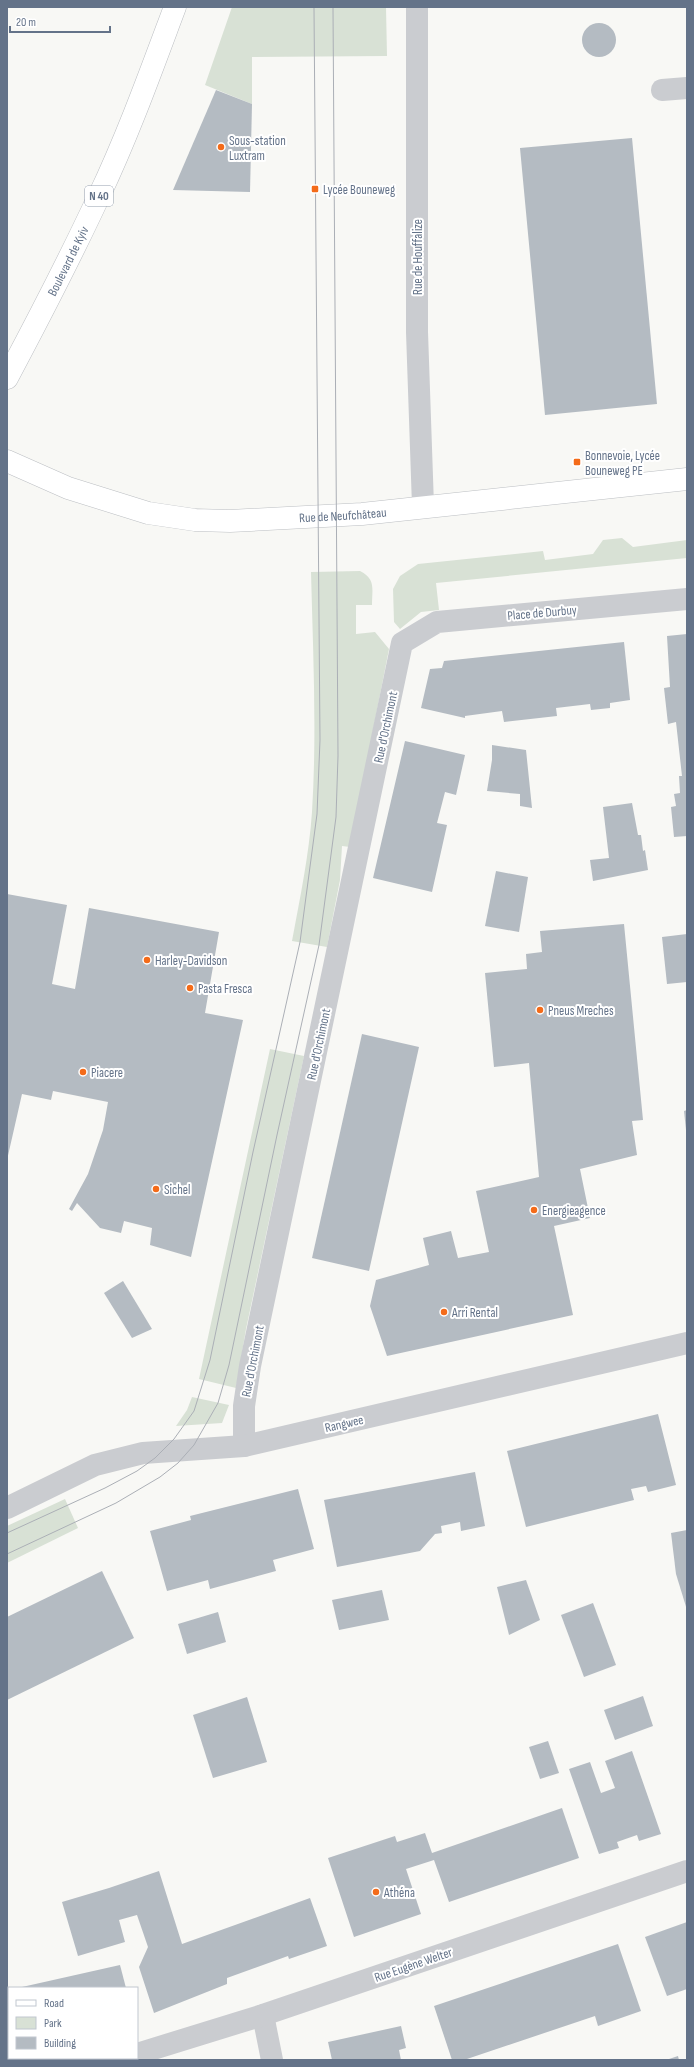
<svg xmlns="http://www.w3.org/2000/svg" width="694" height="2067" font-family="'Sofia Sans Condensed',sans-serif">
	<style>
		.green { fill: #d8e1d5 }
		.building { fill: #b4bbc2 }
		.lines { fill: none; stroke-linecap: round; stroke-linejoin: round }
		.major-casing { stroke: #bcbfc3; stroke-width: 23 }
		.minor { stroke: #caccd0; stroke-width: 22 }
		.major { stroke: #fff; stroke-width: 22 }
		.tram { stroke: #abafb6; stroke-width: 1 }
		.poi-dot { fill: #f46b19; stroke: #fff; stroke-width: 1.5 }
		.labels { text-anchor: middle; stroke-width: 4; stroke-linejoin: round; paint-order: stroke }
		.shield { fill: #fff; stroke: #929dac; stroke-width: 1 }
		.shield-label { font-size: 12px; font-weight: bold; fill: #647389 }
		.poi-label { font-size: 13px; fill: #647389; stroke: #fff; text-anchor: start }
		.street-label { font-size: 13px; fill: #647389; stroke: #fff }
	</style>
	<rect width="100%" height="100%" fill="#f8f8f5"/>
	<g class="green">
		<polygon points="232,7 386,7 387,56 252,57 252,104 205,85"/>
		<polygon points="622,538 633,547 687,540 687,558 436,583 439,610 421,612 400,629 394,622 393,589 400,576 418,564 543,551 545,560 593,554 603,540"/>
		<path d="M360 571C376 579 372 589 372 605H356V634L375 632 389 649 350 847 342 846 340 880 327 947 292 941C300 898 309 855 312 812 317 732 313 652 311 572Z"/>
		<polygon points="270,1049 304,1056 246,1329 236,1388 199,1379"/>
		<polygon points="192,1397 229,1405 222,1423 176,1426 187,1410"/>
		<polygon points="65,1499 78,1528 7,1563 7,1526"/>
	</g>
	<g class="building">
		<circle cx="599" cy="40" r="17"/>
		<polygon points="216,90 252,104 250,192 173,190"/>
		<polygon points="632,138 657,404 545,415 520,148"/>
		<polygon points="687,634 687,836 674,837 671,807 676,806 674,794 680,793 679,776 682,776 676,722 668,724 664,688 670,687 667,636"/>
		<polygon points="624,642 630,700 610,703 610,708 591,710 590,704 556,708 557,716 504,722 502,711 465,716 465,718 421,708 430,669 442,668 444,661"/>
		<polygon points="405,741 465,755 456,795 445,792 437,823 447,825 432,892 373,878"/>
		<polygon points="492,745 526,750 532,808 520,806 520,794 487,791 492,760"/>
		<polygon points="632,803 638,835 641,835 643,851 645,850 648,870 593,881 590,860 609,858 603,807"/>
		<polygon points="496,871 528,877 519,932 485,926"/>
		<polygon points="7,894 67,905 52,984 75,989 89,908 219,932 205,1013 243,1020 191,1257 150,1245 152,1228 124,1221 121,1233 100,1228 77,1203 72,1211 69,1209 88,1174 103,1130 108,1102 53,1091 51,1100 22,1094 7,1160"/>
		<polygon points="624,924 643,1120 632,1121 637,1155 580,1169 590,1218 554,1226 573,1315 387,1356 370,1306 376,1280 429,1265 423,1238 451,1231 458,1258 489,1252 476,1191 539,1177 529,1063 494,1067 485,973 527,969 526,954 542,952 540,931"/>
		<polygon points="687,934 687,982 667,984 662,937"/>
		<polygon points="362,1034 419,1047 369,1271 312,1258"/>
		<polygon points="687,1110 687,1130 686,1130 684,1111"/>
		<polygon points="123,1281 152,1329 132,1338 104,1293"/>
		<polygon points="658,1414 676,1485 648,1492 646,1486 631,1489 634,1500 526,1527 507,1451"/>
		<polygon points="475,1472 485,1526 461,1531 460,1522 441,1526 442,1533 435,1534 420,1551 337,1567 324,1500"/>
		<polygon points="298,1489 314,1549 273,1560 276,1571 210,1589 208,1580 167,1591 150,1531 191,1520 190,1516"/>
		<polygon points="687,1530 687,1610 676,1574 671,1533"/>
		<polygon points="102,1571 134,1638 7,1700 7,1617"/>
		<polygon points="526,1580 540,1620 509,1635 497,1587"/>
		<polygon points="382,1590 389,1620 339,1630 332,1600"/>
		<polygon points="593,1603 616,1665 584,1677 561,1615"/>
		<polygon points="218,1612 226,1642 187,1654 178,1624"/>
		<polygon points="643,1696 653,1726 615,1740 604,1710"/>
		<polygon points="247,1697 267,1762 213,1778 193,1715"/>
		<polygon points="548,1741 559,1773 540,1779 529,1747"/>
		<polygon points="632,1751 661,1834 639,1841 637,1835 617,1842 619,1848 599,1854 569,1769 590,1762 601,1793 615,1788 605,1761"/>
		<polygon points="562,1808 579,1858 449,1902 434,1860 406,1869 421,1914 354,1937 328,1858 395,1836 397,1842 425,1833 432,1853"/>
		<polygon points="159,1871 182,1944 310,1898 327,1946 289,1959 288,1956 227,1978 227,1984 154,2013 139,1967 148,1947 137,1915 119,1920 125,1942 78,1956 62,1902 109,1888"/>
		<polygon points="687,1922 687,1989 667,1996 645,1937"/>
		<polygon points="618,1944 641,2011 598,2026 595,2016 464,2060 452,2060 434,2006"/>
		<polygon points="120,1965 126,1988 22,1988 22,1987"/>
		<polygon points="9,1990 9,2039 7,2039 7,1991"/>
		<polygon points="401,2026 406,2048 399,2050 401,2060 332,2060 328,2042"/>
		<polygon points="678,2056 679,2060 666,2060"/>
	</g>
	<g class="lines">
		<defs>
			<g id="major">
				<path id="s1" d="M7 378C39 318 70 258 99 196 128 135 151 71 175 7"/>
				<path id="s2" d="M7 461 68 488 148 513 195 520 230 521 362 514 687 479"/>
			</g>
		</defs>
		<use href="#major" class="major-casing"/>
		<g class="minor">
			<polyline points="417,7 417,332 423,506"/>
			<polyline points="662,90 687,88"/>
			<polyline points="244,1446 244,1406 250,1366 402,643 437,622 687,599"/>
			<polyline points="7,1508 95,1465 143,1453 244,1446 687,1343"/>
			<polyline points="263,2015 272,2060"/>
			<polyline points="137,2054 263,2015 687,1871"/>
			<polyline points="116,2060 123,2058"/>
		</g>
		<use href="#major" class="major"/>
		<g class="tram">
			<polyline points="7,1533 105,1488 137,1471 155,1458 174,1439 194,1411 210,1360 253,1152 300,942 317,814 320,740 314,7"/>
			<polyline points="7,1554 116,1503 160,1477 178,1463 194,1445 218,1403 229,1365 277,1135 319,945 336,817 338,756 333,7"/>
		</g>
	</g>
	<g class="poi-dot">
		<circle cx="221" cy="147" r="4"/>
		<rect x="311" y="185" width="8" height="8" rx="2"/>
		<rect x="573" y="458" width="8" height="8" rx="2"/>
		<circle cx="147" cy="960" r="4"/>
		<circle cx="190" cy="988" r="4"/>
		<circle cx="540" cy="1010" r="4"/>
		<circle cx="83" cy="1072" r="4"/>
		<circle cx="156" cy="1189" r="4"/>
		<circle cx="534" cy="1210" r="4"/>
		<circle cx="444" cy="1312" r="4"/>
		<circle cx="376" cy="1892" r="4"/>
	</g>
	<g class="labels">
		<rect class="shield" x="85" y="186" width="28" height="20" rx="3"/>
		<g class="shield-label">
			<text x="99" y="200">N 40</text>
		</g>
		<g class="poi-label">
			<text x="229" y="145">Sous-station<tspan x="229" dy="15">Luxtram</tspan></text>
			<text x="323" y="194">Lycée Bouneweg</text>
			<text x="585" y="460">Bonnevoie, Lycée<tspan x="585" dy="15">Bouneweg PE</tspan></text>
			<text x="155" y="965">Harley-Davidson</text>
			<text x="198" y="993">Pasta Fresca</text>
			<text x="548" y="1015">Pneus Mreches</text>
			<text x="91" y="1077">Piacere</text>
			<text x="164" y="1194">Sichel</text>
			<text x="542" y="1215">Energieagence</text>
			<text x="452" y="1317">Arri Rental</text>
			<text x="384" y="1897">Athéna</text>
		</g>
		<g class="street-label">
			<text transform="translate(417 257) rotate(-90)" y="5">Rue de Houffalize</text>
			<text dy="5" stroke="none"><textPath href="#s1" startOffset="132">Boulevard de Kyiv</textPath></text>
			<text dy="5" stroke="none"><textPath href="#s2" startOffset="346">Rue de Neufchâteau</textPath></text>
			<text transform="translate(542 612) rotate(-5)" y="5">Place de Durbuy</text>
			<text transform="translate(385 727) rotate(-78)" y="5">Rue d'Orchimont</text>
			<text transform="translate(318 1044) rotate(-78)" y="5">Rue d'Orchimont</text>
			<text transform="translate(252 1361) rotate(-79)" y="5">Rue d'Orchimont</text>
			<text transform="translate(344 1423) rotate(-13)" y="5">Rangwee</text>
			<text transform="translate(413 1964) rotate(-19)" y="5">Rue Eugène Welter</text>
		</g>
	</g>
	<rect width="694" height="2067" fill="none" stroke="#647389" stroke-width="16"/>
	<rect x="8" y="1987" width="130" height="72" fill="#ffffff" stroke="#c1c7d0"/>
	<rect x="16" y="2000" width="20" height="6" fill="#ffffff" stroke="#c1c7d0"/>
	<text x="44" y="2007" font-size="12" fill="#647389">Road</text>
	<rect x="16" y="2017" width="20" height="12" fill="#d8e1d5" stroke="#c1c7d0"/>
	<text x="44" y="2027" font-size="12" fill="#647389">Park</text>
	<rect x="16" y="2037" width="20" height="12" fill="#b4bbc2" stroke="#c1c7d0"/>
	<text x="44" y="2047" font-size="12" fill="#647389">Building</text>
	<path d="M10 26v6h100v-6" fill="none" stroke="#647389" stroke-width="2"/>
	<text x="16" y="26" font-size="12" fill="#647389" stroke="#ffffff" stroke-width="3" paint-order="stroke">20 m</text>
</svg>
